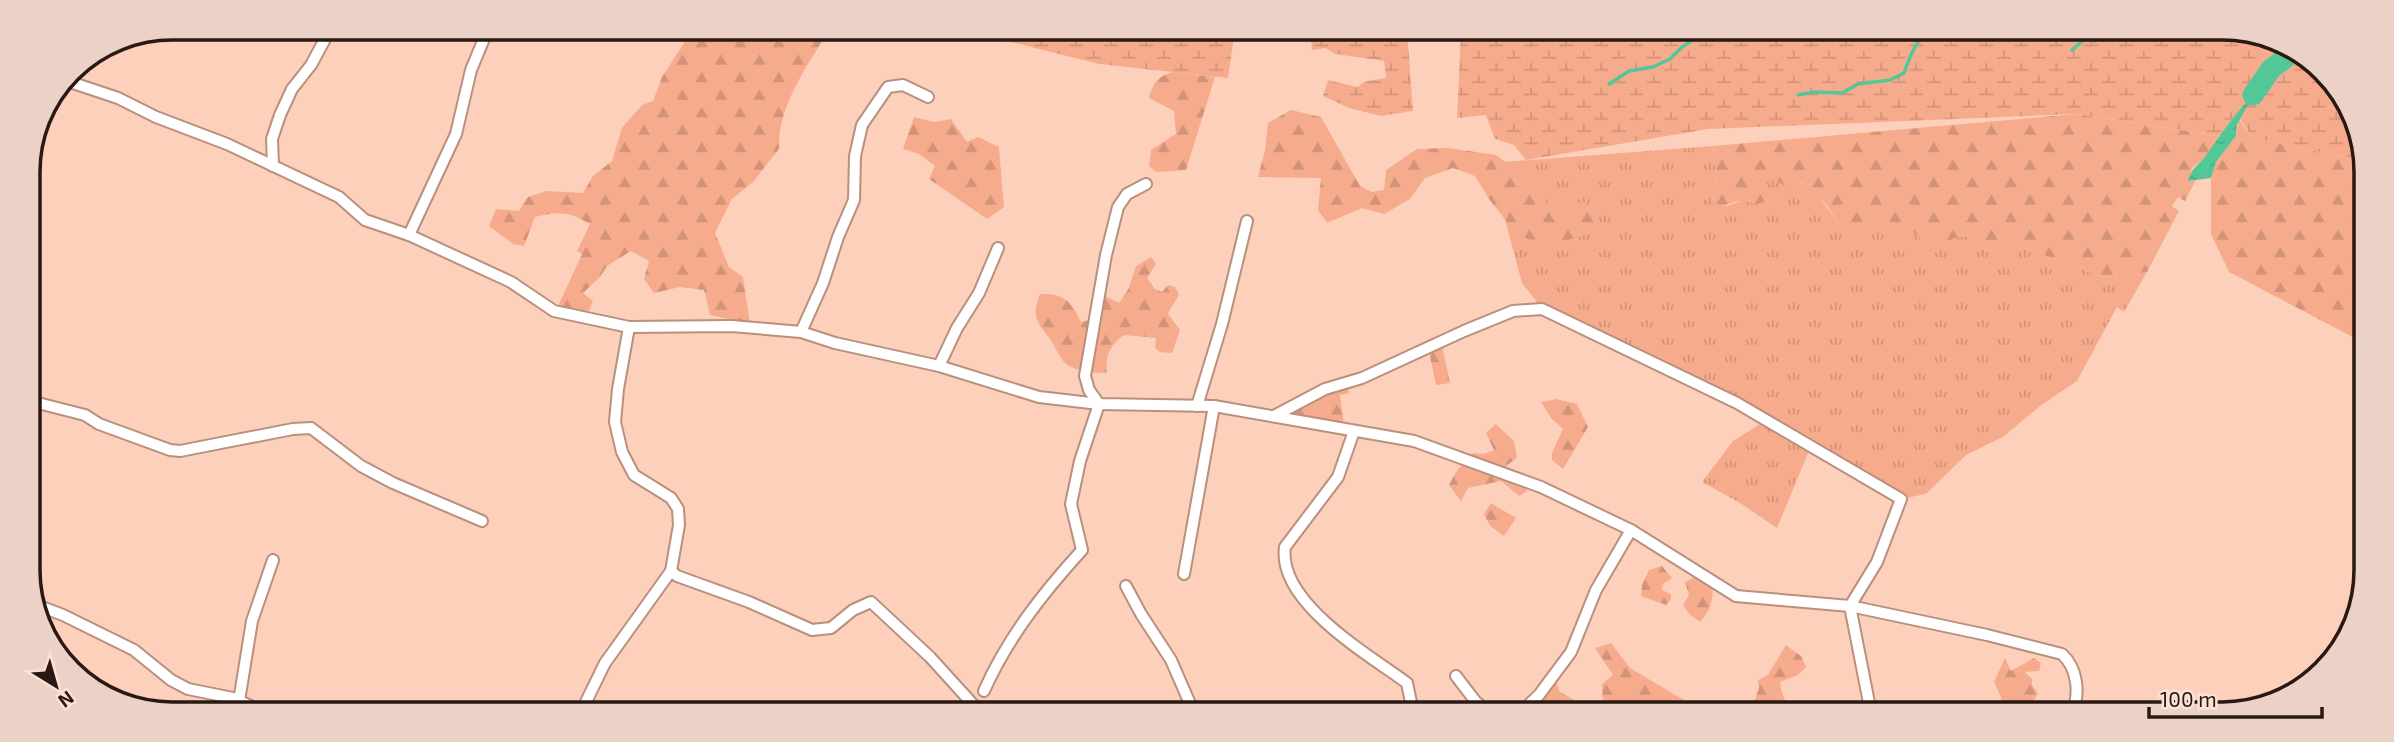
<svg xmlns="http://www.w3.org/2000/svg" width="2394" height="742" font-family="'Exo 2',sans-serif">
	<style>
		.grass { fill: url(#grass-tufts) }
		.forest { fill: url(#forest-firs) }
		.wetland { fill: url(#wetland-marsh) }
		.water { fill: url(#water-ripples) }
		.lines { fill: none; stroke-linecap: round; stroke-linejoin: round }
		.stream { stroke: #54c799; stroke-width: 3.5 }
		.river { stroke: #54c799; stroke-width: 21 }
		.minor-casing { stroke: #b98f7d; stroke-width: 14 }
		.minor { stroke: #fff; stroke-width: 10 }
		.rim { fill: none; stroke: #291912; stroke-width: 3.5 }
	</style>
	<defs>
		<pattern id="grass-tufts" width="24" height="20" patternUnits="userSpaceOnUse" patternTransform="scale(1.75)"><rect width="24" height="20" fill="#f6ac8c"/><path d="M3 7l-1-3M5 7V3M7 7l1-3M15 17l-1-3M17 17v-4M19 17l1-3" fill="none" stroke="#d39378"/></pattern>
		<pattern id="forest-firs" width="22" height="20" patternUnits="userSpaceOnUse" patternTransform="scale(1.75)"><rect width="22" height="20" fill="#f6ac8c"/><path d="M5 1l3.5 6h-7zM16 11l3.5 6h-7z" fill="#d39378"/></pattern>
		<pattern id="wetland-marsh" width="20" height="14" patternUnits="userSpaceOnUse" patternTransform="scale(1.75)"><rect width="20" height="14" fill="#f6ac8c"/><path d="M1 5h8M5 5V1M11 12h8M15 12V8" fill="none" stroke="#d39378"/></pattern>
		<pattern id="water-ripples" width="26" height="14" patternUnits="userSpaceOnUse" patternTransform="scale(1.75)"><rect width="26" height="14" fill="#54c799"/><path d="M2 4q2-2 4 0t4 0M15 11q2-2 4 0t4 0" fill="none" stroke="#49aa83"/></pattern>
	</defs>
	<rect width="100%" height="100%" fill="#fdd0bc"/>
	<path class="grass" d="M1713 146 1716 175 1713 203 1727 206 1741 201H1765L1758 186C1762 184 1768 179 1773 178 1806 172 1828 207 1842 230H1911L1921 239 1967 236 1987 251 2021 246 2104 278 2147 272 2124 312 2117 307 2077 381 2040 406 2003 437 1966 455 1926 494 1901 499 1811 446 1777 528 1740 503 1702 482 1733 441 1766 420 1542 309 1522 283 1490 163Z"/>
	<g class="forest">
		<path d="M693 29 829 30C808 65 777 107 779 149L753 182 732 199 715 233 729 267 743 277 750 324 710 315 704 290 680 287 654 293 644 279 649 261 631 251 607 266 600 277 583 293 593 301 589 311 579 313 558 306 582 254 577 251 590 224C569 211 558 211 535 217L524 246 513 244 489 226 496 209 519 211 528 197 547 191 583 193 593 176 612 161 622 128 642 105 653 101 662 77Z"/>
		<path d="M1173 72 1215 77 1186 170 1156 172 1149 166 1151 150 1176 134 1174 111 1149 98C1153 83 1158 76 1173 72Z"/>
		<polygon points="1291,110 1321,117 1360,186 1372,192 1384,190 1386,170 1417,149 1448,148 1496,155 1541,189 1549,212 1583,202 1601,214 1589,234 1549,245 1518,236 1489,199 1475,176 1453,168 1425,178 1410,199 1384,214 1362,208 1327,223 1318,210 1321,178 1258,177 1265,150 1268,123"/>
		<path d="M2077 114 2219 136 2205 158 2192 168 2189 181 2196 180 2185 201 2178 197 2172 206 2179 211 2147 272 2104 278 2021 246 1987 251 1967 236 1954 238 1941 247 1921 239 1911 230H1842L1827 205 1801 182 1794 192 1773 178 1758 186 1766 201C1751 207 1755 202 1742 201 1729 201 1731 208 1713 203L1716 175 1713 146Z"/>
		<polygon points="914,117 934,122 951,119 967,142 978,137 999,147 1004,207 987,219 929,179 935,166 919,154 903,149"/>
		<polygon points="2239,120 2252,138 2363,161 2362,342 2229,272 2211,234 2211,178 2216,162 2236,136"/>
		<path d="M1151 257 1156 264 1147 278 1155 289 1162 292 1168 285 1175 287 1179 294C1176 302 1171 306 1168 314L1180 330 1172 353 1160 352 1155 348 1156 338 1124 335C1111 345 1105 354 1107 372 1098 374 1094 372 1085 371 1060 366 1063 359 1050 339 1037 321 1031 318 1040 294 1064 293 1071 301 1081 322L1095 319 1093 295 1097 292 1119 303 1129 288 1136 266Z"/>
		<polygon points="1441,341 1450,383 1436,385 1428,347"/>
		<polygon points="1347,383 1349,393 1340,395 1344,426 1288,415 1325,389"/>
		<polygon points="1556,399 1577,404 1588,427 1563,469 1552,460 1552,453 1563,429 1551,418 1541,402"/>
		<polygon points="1496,424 1514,441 1517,458 1503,468 1523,474 1527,491 1519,496 1501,481 1468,488 1461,501 1449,485 1456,472 1473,453 1484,454 1494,450 1486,433"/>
		<polygon points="1491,503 1516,518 1504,536 1490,526 1484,514"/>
		<polygon points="1662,566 1672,578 1663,584 1662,590 1671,594 1671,599 1666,605 1641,596 1642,585 1649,570"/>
		<path d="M1695 577 1712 579C1714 597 1712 609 1700 622L1690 615 1683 605 1689 595 1685 582Z"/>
		<polygon points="1611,643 1630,668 1699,709 1699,713 1603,712 1602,684 1613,675 1595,648"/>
		<path d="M1786 645 1801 656 1806 667 1798 675 1780 682C1781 693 1786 702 1791 711L1796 713H1755L1751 710 1759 688 1758 680 1768 675Z"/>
		<polygon points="2005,658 2011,671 2034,658 2041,663 2039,671 2025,672 2032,679 2032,685 2038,693 2033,702 2037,708 2033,713 2002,713 2001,697 1994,682"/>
		<polygon points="1554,677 1560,692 1580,703 1588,712 1521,712"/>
	</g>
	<g class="wetland">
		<polygon points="963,30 1287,31 1270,40 1234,37 1228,78 1099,64"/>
		<polygon points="1332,31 1350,35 1350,31 1407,31 1413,111 1381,116 1349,108 1323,96 1328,80 1357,87 1366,81 1386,78 1384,61 1335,54 1325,48 1312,50 1311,39"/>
		<polygon points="1461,31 2258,33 2330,77 2363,145 2363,161 2252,138 2240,119 2251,96 2219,136 2077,114 1708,129 1526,160 1514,145 1495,139 1486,115 1457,118"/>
	</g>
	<path class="water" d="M2253 95 2237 125 2236 136 2216 162 2211 178 2188 181C2193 165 2199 166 2207 154 2221 133 2236 113 2253 95Z"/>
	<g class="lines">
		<g class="stream">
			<polyline points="2041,37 2050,32"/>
			<polyline points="2072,50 2086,38 2095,41 2094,32"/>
			<polyline points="1609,84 1629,71 1653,67 1670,59 1682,47 1706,32"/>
			<path d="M1798 95 1814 92 1842 93 1858 84 1890 80 1904 73C1910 57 1914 43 1928 32"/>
		</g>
		<polyline class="river" points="2253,95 2271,69 2292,53"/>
		<defs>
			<g id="minor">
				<polyline points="160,31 171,34 179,28"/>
				<path d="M64 80 118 98 156 117 227 144 339 197 365 220 409 235 511 282 554 311 629 327 732 326 801 332 835 343 939 366 1039 397 1099 404 1214 406 1414 441 1541 487 1631 530 1736 596 1850 606 1987 635 2062 654C2078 669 2080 694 2072 713"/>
				<polyline points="273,166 272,139 280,115 292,89 311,65 331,28"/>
				<polyline points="409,235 456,134 471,70 488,29"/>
				<polyline points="801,332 823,283 838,237 854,200 855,156 862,125 888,87 903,85 928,97"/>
				<polyline points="939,366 957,328 979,293 998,248"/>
				<polyline points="30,401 85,415 99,424 170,450 180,451 293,429 311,428 361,466 393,483 482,521"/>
				<polyline points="1197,406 1222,324 1247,221"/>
				<polyline points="1274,416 1325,389 1362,378 1464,331 1513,311 1542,309 1737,403 1901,499 1877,562 1850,606 1871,713"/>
				<path d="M1354 431 1338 477 1285 547C1277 602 1369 655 1407 683L1413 712"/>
				<polyline points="671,571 677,576 749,602 812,630 831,628 853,610 871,602 930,657 979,711"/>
				<polyline points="1184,574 1214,406"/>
				<polyline points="1126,586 1141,614 1171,660 1191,706 1188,711"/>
				<polyline points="34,604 63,615 134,650 171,680 188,689 233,698 257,709"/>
				<polyline points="1456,676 1476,702 1489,712"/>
				<path d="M984 691C1008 637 1043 593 1082 550L1071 504 1080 461 1099 404 1089 390 1085 376 1106 255 1118 207 1127 194 1146 184"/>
				<polyline points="239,701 252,621 273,560"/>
				<polyline points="582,710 605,663 671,571 679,525 678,509 671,498 634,475 622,452 615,422 618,389 629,327"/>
				<polyline points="1521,712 1539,695 1571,652 1596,590 1631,530"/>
			</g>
		</defs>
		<use href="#minor" class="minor-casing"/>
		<use href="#minor" class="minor"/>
	</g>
	<path d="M0 0H2394V742H0ZM172 40H2222A132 132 0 0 1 2354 172V570A132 132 0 0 1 2222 702H172A132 132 0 0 1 40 570V172A132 132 0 0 1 172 40Z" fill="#ecd1c6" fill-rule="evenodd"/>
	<path class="rim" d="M172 40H2222A132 132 0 0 1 2354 172V570A132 132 0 0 1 2222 702H172A132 132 0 0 1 40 570V172A132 132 0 0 1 172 40Z"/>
	<g transform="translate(56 686) rotate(143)" stroke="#fde1d6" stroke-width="5" paint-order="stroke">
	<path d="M0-5L12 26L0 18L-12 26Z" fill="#291912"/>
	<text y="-10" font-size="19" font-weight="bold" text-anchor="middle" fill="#291912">N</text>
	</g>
	<path d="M2149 707v10h173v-10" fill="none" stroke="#291912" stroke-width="3.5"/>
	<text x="2160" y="707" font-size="21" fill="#291912" stroke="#fde1d6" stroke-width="5" paint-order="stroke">100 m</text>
</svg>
